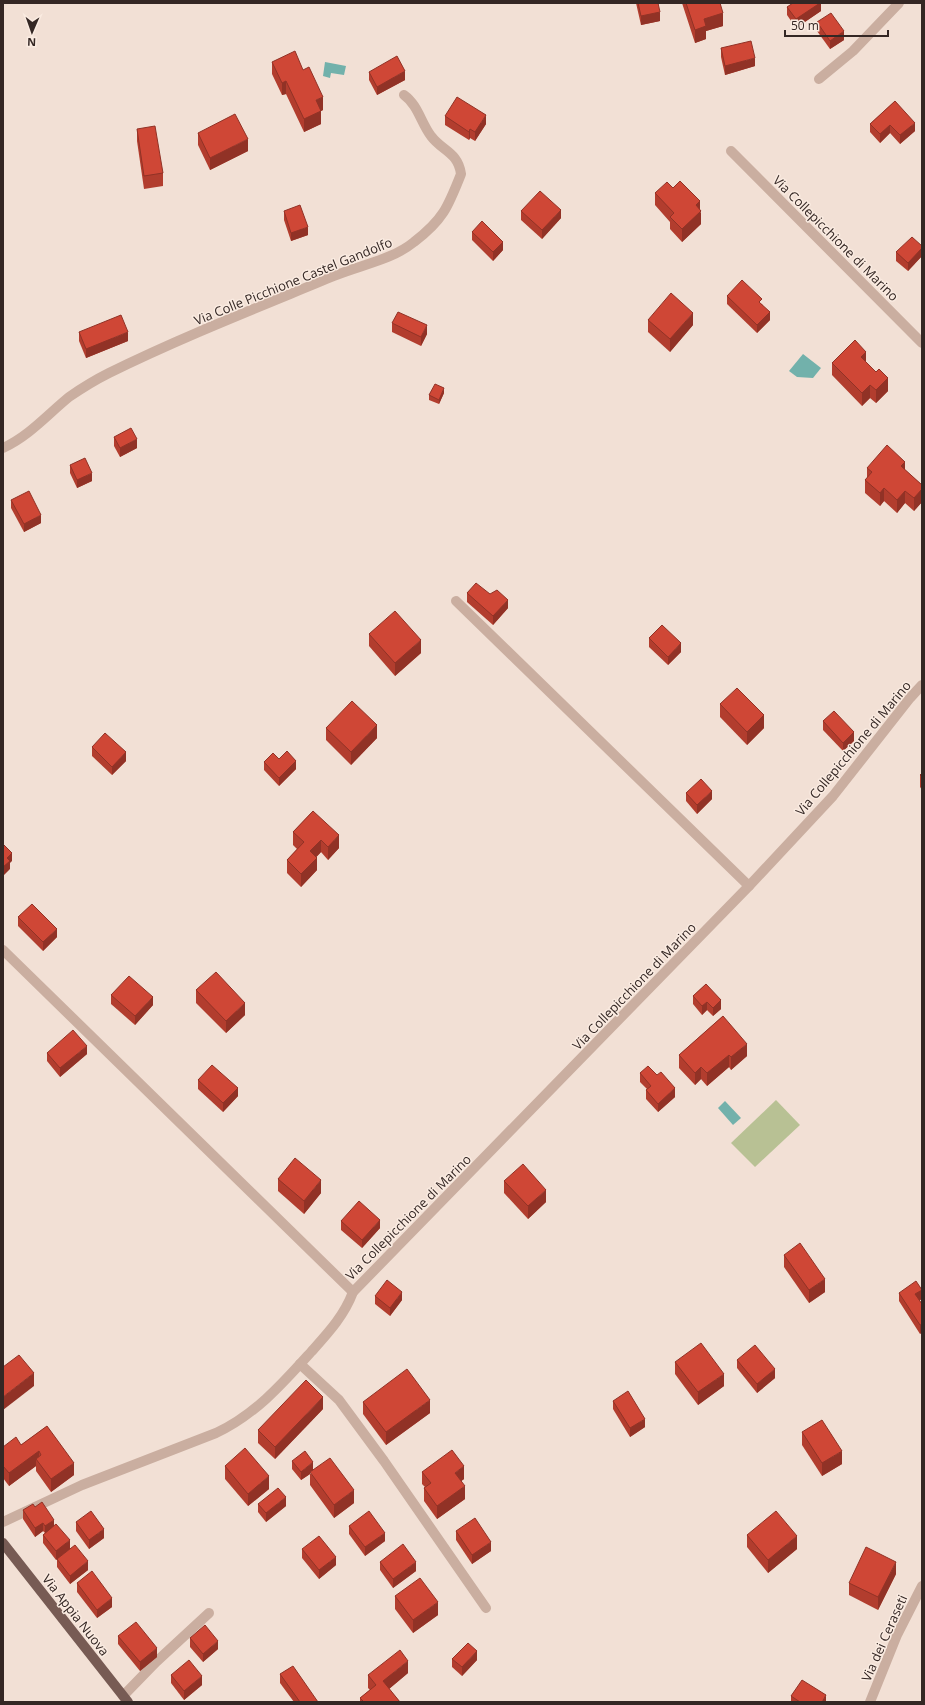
<svg xmlns="http://www.w3.org/2000/svg" width="925" height="1705" font-family="'Open Sans',sans-serif">
<rect width="100%" height="100%" fill="#f2e0d5"/>
<path fill="#b8c194" d="M 776,1100 L 800,1125 L 755,1167 L 731,1143 Z"/>
<g fill="#72b1ab">
<path d="M 325,62 L 346,66 L 344,75 L 331,73 L 330,78 L 323,76 Z"/>
<path d="M 803,354 L 821,368 L 813,378 L 797,377 L 789,371 Z"/>
<path d="M 725,1101 L 741,1118 L 733,1125 L 718,1108 Z"/>
</g>
<g fill="none" stroke-linecap="round" stroke-linejoin="round">
<g stroke="#caaea0" stroke-width="10">
<path d="M 819,79 L 853,51 L 899,3"/>
<path d="M 731,151 L 922,343"/>
<path d="M 3,448 C 29,436 47,415 69,397 C 82,388 95,380 109,373 C 182,337 259,307 334,276 C 360,265 392,260 414,242 C 443,220 448,207 461,174 C 458,152 442,151 431,136 C 421,123 418,105 404,95"/>
<path d="M 456,601 L 749,886"/>
<path d="M 3,950 L 353,1292"/>
<path d="M 300,1364 L 339,1400 L 384,1461 L 486,1608"/>
<path d="M 3,1522 L 82,1485 L 216,1433 C 255,1415 283,1383 311,1352 C 328,1333 344,1316 353,1292 L 749,886 L 833,796 L 910,698 L 922,685"/>
<path d="M 123,1696 L 156,1662 L 209,1613"/>
<path d="M 870,1702 L 897,1635 L 922,1586"/>
</g>
<path stroke="#775b54" stroke-width="10" d="M 3,1543 L 128,1702"/>
</g>
<g fill="#b23d2e">
<path d="M 636,3 L 658,3 L 660,21 L 641,25 Z"/>
<path d="M 682,3 L 720,3 L 723,26 L 706,31 L 706,39 L 695,43 Z"/>
<path d="M 821,3 L 821,11 L 796,28 L 787,15 L 787,7 Z"/>
<path d="M 817,22 L 844,40 L 830,49 L 817,31 Z"/>
<path d="M 721,48 L 755,66 L 725,75 L 721,57 Z"/>
<path d="M 272,62 L 323,110 L 321,111 L 321,124 L 304,132 L 286,94 L 282,95 L 272,74 Z"/>
<path d="M 369,72 L 405,80 L 377,95 L 369,80 Z"/>
<path d="M 895,101 L 915,131 L 900,144 L 890,133 L 880,143 L 870,132 L 870,124 Z"/>
<path d="M 445,116 L 486,124 L 475,141 L 470,138 L 469,140 L 445,125 Z"/>
<path d="M 137,129 L 163,173 L 163,186 L 144,189 L 137,141 Z"/>
<path d="M 198,133 L 248,151 L 210,170 L 198,145 Z"/>
<path d="M 673,188 L 700,210 L 701,224 L 682,242 L 670,229 L 670,222 L 655,205 L 655,193 Z"/>
<path d="M 284,211 L 308,235 L 291,241 L 284,220 Z"/>
<path d="M 521,211 L 561,218 L 542,239 L 521,220 Z"/>
<path d="M 472,232 L 503,250 L 493,261 L 472,240 Z"/>
<path d="M 922,246 L 922,256 L 908,271 L 896,261 L 896,252 Z"/>
<path d="M 727,296 L 762,304 L 770,320 L 757,333 L 727,304 Z"/>
<path d="M 648,320 L 693,325 L 670,352 L 648,332 Z"/>
<path d="M 392,323 L 427,334 L 421,346 L 392,332 Z"/>
<path d="M 79,332 L 128,341 L 86,358 L 79,341 Z"/>
<path d="M 866,362 L 876,372 L 888,391 L 876,403 L 870,398 L 862,406 L 832,375 L 832,363 Z"/>
<path d="M 444,393 L 439,404 L 429,400 L 429,395 Z"/>
<path d="M 114,437 L 137,448 L 120,457 L 114,446 Z"/>
<path d="M 70,465 L 92,481 L 77,488 L 70,473 Z"/>
<path d="M 867,468 L 905,470 L 922,485 L 922,502 L 914,511 L 905,503 L 897,513 L 884,501 L 880,506 L 865,493 L 865,480 L 867,478 Z"/>
<path d="M 11,500 L 41,523 L 24,532 L 11,508 Z"/>
<path d="M 467,593 L 490,594 L 508,608 L 493,625 L 467,602 Z"/>
<path d="M 369,634 L 421,653 L 395,676 L 369,646 Z"/>
<path d="M 649,638 L 681,652 L 668,665 L 649,647 Z"/>
<path d="M 720,704 L 764,728 L 747,745 L 720,717 Z"/>
<path d="M 823,721 L 854,741 L 843,751 L 823,730 Z"/>
<path d="M 326,728 L 377,738 L 351,765 L 326,740 Z"/>
<path d="M 92,747 L 126,761 L 112,775 L 92,756 Z"/>
<path d="M 279,759 L 296,769 L 279,786 L 264,770 L 264,762 Z"/>
<path d="M 922,773 L 922,790 L 920,787 L 920,775 Z"/>
<path d="M 686,793 L 712,799 L 697,814 L 686,801 Z"/>
<path d="M 313,811 L 339,848 L 328,860 L 321,852 L 316,857 L 317,870 L 301,887 L 287,873 L 287,860 L 297,849 L 293,845 L 293,832 Z"/>
<path d="M 18,917 L 57,937 L 43,951 L 18,926 Z"/>
<path d="M 706,984 L 721,1009 L 713,1016 L 707,1010 L 702,1015 L 693,1004 L 693,996 Z"/>
<path d="M 196,990 L 245,1015 L 226,1033 L 196,1003 Z"/>
<path d="M 111,995 L 153,1005 L 135,1025 L 111,1004 Z"/>
<path d="M 723,1016 L 747,1056 L 731,1070 L 729,1067 L 707,1086 L 701,1079 L 695,1085 L 679,1068 L 679,1055 Z"/>
<path d="M 47,1053 L 87,1054 L 60,1077 L 47,1061 Z"/>
<path d="M 640,1073 L 675,1097 L 658,1112 L 646,1099 L 646,1090 L 647,1089 L 640,1082 Z"/>
<path d="M 198,1080 L 238,1096 L 223,1112 L 198,1089 Z"/>
<path d="M 278,1179 L 321,1193 L 304,1214 L 278,1191 Z"/>
<path d="M 504,1181 L 546,1202 L 528,1219 L 504,1193 Z"/>
<path d="M 341,1221 L 380,1228 L 362,1248 L 341,1230 Z"/>
<path d="M 784,1255 L 825,1292 L 809,1303 L 784,1267 Z"/>
<path d="M 922,1290 L 922,1299 L 919,1300 L 922,1304 L 922,1332 L 920,1334 L 899,1301 L 899,1293 Z"/>
<path d="M 375,1296 L 402,1300 L 390,1316 L 375,1304 Z"/>
<path d="M 737,1360 L 775,1378 L 757,1393 L 737,1368 Z"/>
<path d="M 675,1362 L 724,1386 L 698,1405 L 675,1374 Z"/>
<path d="M 613,1401 L 645,1427 L 630,1437 L 613,1409 Z"/>
<path d="M 363,1402 L 430,1413 L 386,1445 L 363,1414 Z"/>
<path d="M 323,1409 L 275,1459 L 258,1443 L 258,1430 Z"/>
<path d="M 47,1426 L 74,1475 L 51,1492 L 36,1471 L 36,1466 L 9,1486 L 3,1478 L 3,1447 L 21,1445 Z"/>
<path d="M 802,1432 L 842,1464 L 822,1476 L 802,1445 Z"/>
<path d="M 292,1461 L 354,1503 L 334,1518 L 310,1485 L 310,1474 L 301,1480 L 292,1469 Z"/>
<path d="M 225,1466 L 269,1489 L 248,1506 L 225,1479 Z"/>
<path d="M 422,1472 L 464,1479 L 461,1481 L 465,1499 L 437,1519 L 424,1501 L 424,1488 L 425,1487 L 422,1484 Z"/>
<path d="M 258,1504 L 286,1506 L 266,1522 L 258,1512 Z"/>
<path d="M 35,1507 L 54,1526 L 70,1549 L 60,1557 L 88,1570 L 70,1584 L 57,1567 L 57,1559 L 56,1560 L 43,1543 L 43,1535 L 45,1533 L 43,1531 L 35,1537 L 23,1519 L 23,1510 Z"/>
<path d="M 76,1522 L 104,1538 L 89,1549 L 76,1531 Z"/>
<path d="M 349,1526 L 385,1541 L 365,1556 L 349,1534 Z"/>
<path d="M 456,1531 L 491,1551 L 472,1564 L 456,1540 Z"/>
<path d="M 747,1535 L 797,1549 L 768,1573 L 747,1547 Z"/>
<path d="M 302,1549 L 336,1565 L 319,1579 L 302,1558 Z"/>
<path d="M 380,1562 L 416,1571 L 393,1588 L 380,1570 Z"/>
<path d="M 896,1574 L 878,1610 L 849,1595 L 849,1583 Z"/>
<path d="M 77,1583 L 112,1607 L 97,1618 L 77,1592 Z"/>
<path d="M 395,1596 L 438,1615 L 413,1633 L 395,1609 Z"/>
<path d="M 118,1636 L 157,1657 L 140,1671 L 118,1644 Z"/>
<path d="M 190,1638 L 218,1649 L 203,1662 L 190,1647 Z"/>
<path d="M 452,1659 L 477,1660 L 462,1676 L 452,1667 Z"/>
<path d="M 408,1673 L 389,1689 L 400,1702 L 360,1702 L 360,1698 L 370,1690 L 368,1688 L 368,1675 Z"/>
<path d="M 280,1674 L 318,1702 L 294,1702 L 280,1683 Z"/>
<path d="M 171,1675 L 202,1685 L 184,1700 L 171,1683 Z"/>
<path d="M 791,1696 L 826,1702 L 791,1702 Z"/>
</g>
<g fill="#913226">
<path d="M 820,3 L 821,3 L 821,11 L 796,28 L 796,19 Z"/>
<path d="M 660,12 L 660,21 L 641,25 L 641,16 Z"/>
<path d="M 723,13 L 723,26 L 706,31 L 706,39 L 695,43 L 695,30 L 704,19 Z"/>
<path d="M 844,31 L 844,40 L 830,49 L 830,41 Z"/>
<path d="M 755,58 L 755,66 L 725,75 L 725,66 Z"/>
<path d="M 405,71 L 405,80 L 377,95 L 377,87 Z"/>
<path d="M 286,81 L 286,94 L 282,95 L 282,83 Z"/>
<path d="M 323,97 L 323,110 L 316,113 L 316,100 Z"/>
<path d="M 321,111 L 321,124 L 304,132 L 304,119 Z"/>
<path d="M 486,115 L 486,124 L 475,141 L 475,132 Z"/>
<path d="M 915,123 L 915,131 L 900,144 L 900,135 Z"/>
<path d="M 890,125 L 890,133 L 880,143 L 880,134 Z"/>
<path d="M 470,129 L 470,138 L 469,140 L 469,132 Z"/>
<path d="M 248,139 L 248,151 L 210,170 L 210,158 Z"/>
<path d="M 700,201 L 700,213 L 701,211 L 701,224 L 682,242 L 682,229 L 696,205 Z"/>
<path d="M 561,210 L 561,218 L 542,239 L 542,230 Z"/>
<path d="M 308,227 L 308,235 L 291,241 L 291,233 Z"/>
<path d="M 503,242 L 503,250 L 493,261 L 493,252 Z"/>
<path d="M 922,248 L 922,256 L 908,271 L 908,263 Z"/>
<path d="M 770,312 L 770,320 L 757,333 L 757,325 Z"/>
<path d="M 693,313 L 693,325 L 670,352 L 670,339 Z"/>
<path d="M 427,325 L 427,334 L 421,346 L 421,337 Z"/>
<path d="M 128,332 L 128,341 L 86,358 L 86,349 Z"/>
<path d="M 866,352 L 866,365 L 861,357 Z"/>
<path d="M 888,378 L 888,391 L 876,403 L 876,390 Z"/>
<path d="M 870,385 L 870,398 L 862,406 L 862,393 Z"/>
<path d="M 444,388 L 444,393 L 439,404 L 439,400 Z"/>
<path d="M 137,439 L 137,448 L 120,457 L 120,448 Z"/>
<path d="M 905,462 L 905,474 L 901,466 Z"/>
<path d="M 92,473 L 92,481 L 77,488 L 77,480 Z"/>
<path d="M 884,488 L 884,501 L 880,506 L 880,493 Z"/>
<path d="M 922,489 L 922,502 L 914,511 L 914,498 Z"/>
<path d="M 905,491 L 905,503 L 897,513 L 897,500 Z"/>
<path d="M 41,515 L 41,523 L 24,532 L 24,524 Z"/>
<path d="M 508,600 L 508,608 L 493,625 L 493,616 Z"/>
<path d="M 421,640 L 421,653 L 395,676 L 395,663 Z"/>
<path d="M 681,643 L 681,652 L 668,665 L 668,657 Z"/>
<path d="M 764,715 L 764,728 L 747,745 L 747,732 Z"/>
<path d="M 377,725 L 377,738 L 351,765 L 351,752 Z"/>
<path d="M 854,732 L 854,741 L 843,751 L 843,743 Z"/>
<path d="M 126,752 L 126,761 L 112,775 L 112,767 Z"/>
<path d="M 296,761 L 296,769 L 279,786 L 279,778 Z"/>
<path d="M 712,791 L 712,799 L 697,814 L 697,805 Z"/>
<path d="M 339,835 L 339,848 L 328,860 L 328,847 Z"/>
<path d="M 321,840 L 321,852 L 310,864 L 310,851 Z"/>
<path d="M 12,853 L 12,861 L 10,863 L 10,869 L 3,876 L 3,867 L 7,858 Z"/>
<path d="M 317,858 L 317,870 L 301,887 L 301,874 Z"/>
<path d="M 57,929 L 57,937 L 43,951 L 43,942 Z"/>
<path d="M 153,997 L 153,1005 L 135,1025 L 135,1016 Z"/>
<path d="M 721,1000 L 721,1009 L 713,1016 L 713,1008 Z"/>
<path d="M 707,1002 L 707,1010 L 702,1015 L 702,1006 Z"/>
<path d="M 245,1003 L 245,1015 L 226,1033 L 226,1021 Z"/>
<path d="M 747,1044 L 747,1056 L 731,1070 L 731,1057 Z"/>
<path d="M 87,1046 L 87,1054 L 60,1077 L 60,1068 Z"/>
<path d="M 729,1055 L 729,1067 L 707,1086 L 707,1073 Z"/>
<path d="M 701,1067 L 701,1079 L 695,1085 L 695,1073 Z"/>
<path d="M 238,1088 L 238,1096 L 223,1112 L 223,1103 Z"/>
<path d="M 675,1088 L 675,1097 L 658,1112 L 658,1104 Z"/>
<path d="M 321,1180 L 321,1193 L 304,1214 L 304,1201 Z"/>
<path d="M 546,1190 L 546,1202 L 528,1219 L 528,1206 Z"/>
<path d="M 380,1220 L 380,1228 L 362,1248 L 362,1240 Z"/>
<path d="M 825,1279 L 825,1292 L 809,1303 L 809,1290 Z"/>
<path d="M 922,1290 L 922,1299 L 915,1303 L 915,1294 Z"/>
<path d="M 402,1292 L 402,1300 L 390,1316 L 390,1308 Z"/>
<path d="M 922,1324 L 922,1332 L 920,1334 L 920,1325 Z"/>
<path d="M 775,1369 L 775,1378 L 757,1393 L 757,1384 Z"/>
<path d="M 34,1373 L 34,1386 L 3,1410 L 3,1397 Z"/>
<path d="M 724,1374 L 724,1386 L 698,1405 L 698,1392 Z"/>
<path d="M 323,1397 L 323,1409 L 275,1459 L 275,1447 Z"/>
<path d="M 430,1400 L 430,1413 L 386,1445 L 386,1432 Z"/>
<path d="M 645,1419 L 645,1427 L 630,1437 L 630,1428 Z"/>
<path d="M 39,1451 L 39,1462 L 36,1459 L 36,1466 L 9,1486 L 9,1473 Z"/>
<path d="M 842,1451 L 842,1464 L 822,1476 L 822,1463 Z"/>
<path d="M 313,1462 L 313,1471 L 310,1472 L 310,1474 L 301,1480 L 301,1472 Z"/>
<path d="M 74,1463 L 74,1475 L 51,1492 L 51,1479 Z"/>
<path d="M 464,1466 L 464,1479 L 455,1486 L 455,1473 Z"/>
<path d="M 269,1476 L 269,1489 L 248,1506 L 248,1494 Z"/>
<path d="M 465,1486 L 465,1499 L 437,1519 L 437,1506 Z"/>
<path d="M 354,1490 L 354,1503 L 334,1518 L 334,1505 Z"/>
<path d="M 286,1497 L 286,1506 L 266,1522 L 266,1513 Z"/>
<path d="M 54,1520 L 54,1528 L 45,1534 L 45,1526 Z"/>
<path d="M 43,1523 L 43,1531 L 35,1537 L 35,1528 Z"/>
<path d="M 104,1529 L 104,1538 L 89,1549 L 89,1540 Z"/>
<path d="M 385,1533 L 385,1541 L 365,1556 L 365,1547 Z"/>
<path d="M 797,1536 L 797,1549 L 768,1573 L 768,1560 Z"/>
<path d="M 70,1540 L 70,1549 L 56,1560 L 56,1551 Z"/>
<path d="M 491,1542 L 491,1551 L 472,1564 L 472,1555 Z"/>
<path d="M 336,1557 L 336,1565 L 319,1579 L 319,1570 Z"/>
<path d="M 88,1561 L 88,1570 L 70,1584 L 70,1576 Z"/>
<path d="M 416,1562 L 416,1571 L 393,1588 L 393,1579 Z"/>
<path d="M 896,1562 L 896,1574 L 878,1610 L 878,1597 Z"/>
<path d="M 112,1598 L 112,1607 L 97,1618 L 97,1610 Z"/>
<path d="M 438,1602 L 438,1615 L 413,1633 L 413,1620 Z"/>
<path d="M 218,1641 L 218,1649 L 203,1662 L 203,1654 Z"/>
<path d="M 157,1648 L 157,1657 L 140,1671 L 140,1662 Z"/>
<path d="M 477,1651 L 477,1660 L 462,1676 L 462,1667 Z"/>
<path d="M 408,1661 L 408,1673 L 383,1694 L 383,1681 Z"/>
<path d="M 202,1676 L 202,1685 L 184,1700 L 184,1691 Z"/>
<path d="M 826,1695 L 826,1702 L 822,1702 Z"/>
</g>
<g fill="#cf4736" stroke="#913226">
<path d="M 638,3 L 658,3 L 660,12 L 641,16 Z"/>
<path d="M 686,3 L 720,3 L 723,13 L 704,19 L 706,26 L 695,30 Z"/>
<path d="M 793,3 L 820,3 L 796,19 L 787,7 Z"/>
<path d="M 831,13 L 844,31 L 830,41 L 817,22 Z"/>
<path d="M 751,41 L 755,58 L 725,66 L 721,48 Z"/>
<path d="M 295,51 L 303,70 L 309,67 L 323,97 L 316,100 L 321,111 L 304,119 L 286,81 L 282,83 L 272,62 Z"/>
<path d="M 397,56 L 405,71 L 377,87 L 369,72 Z"/>
<path d="M 457,97 L 486,115 L 475,132 L 470,129 L 469,132 L 445,116 Z"/>
<path d="M 895,101 L 915,123 L 900,135 L 890,125 L 880,134 L 870,124 Z"/>
<path d="M 235,114 L 248,139 L 210,158 L 198,133 Z"/>
<path d="M 155,126 L 163,173 L 144,176 L 137,129 Z"/>
<path d="M 680,181 L 700,201 L 696,205 L 701,211 L 682,229 L 670,217 L 674,213 L 655,193 L 667,182 L 673,188 Z"/>
<path d="M 540,191 L 561,210 L 542,230 L 521,211 Z"/>
<path d="M 300,205 L 308,227 L 291,233 L 284,211 Z"/>
<path d="M 482,221 L 503,242 L 493,252 L 472,232 Z"/>
<path d="M 912,237 L 922,246 L 922,248 L 908,263 L 896,252 Z"/>
<path d="M 742,280 L 762,299 L 759,302 L 770,312 L 757,325 L 727,296 Z"/>
<path d="M 671,293 L 693,313 L 670,339 L 648,320 Z"/>
<path d="M 398,312 L 427,325 L 421,337 L 392,323 Z"/>
<path d="M 121,315 L 128,332 L 86,349 L 79,332 Z"/>
<path d="M 855,340 L 866,352 L 861,357 L 876,372 L 879,369 L 888,378 L 876,390 L 870,385 L 862,393 L 832,363 Z"/>
<path d="M 435,384 L 444,388 L 439,400 L 429,395 Z"/>
<path d="M 131,428 L 137,439 L 120,448 L 114,437 Z"/>
<path d="M 887,445 L 905,462 L 901,466 L 922,485 L 922,489 L 914,498 L 905,491 L 897,500 L 884,488 L 880,493 L 865,480 L 872,472 L 867,468 Z"/>
<path d="M 85,458 L 92,473 L 77,480 L 70,465 Z"/>
<path d="M 29,491 L 41,515 L 24,524 L 11,500 Z"/>
<path d="M 476,583 L 490,594 L 497,590 L 508,600 L 493,616 L 467,593 Z"/>
<path d="M 395,611 L 421,640 L 395,663 L 369,634 Z"/>
<path d="M 662,625 L 681,643 L 668,657 L 649,638 Z"/>
<path d="M 737,688 L 764,715 L 747,732 L 720,704 Z"/>
<path d="M 352,701 L 377,725 L 351,752 L 326,728 Z"/>
<path d="M 834,711 L 854,732 L 843,743 L 823,721 Z"/>
<path d="M 105,733 L 126,752 L 112,767 L 92,747 Z"/>
<path d="M 287,751 L 296,761 L 279,778 L 264,762 L 273,753 L 279,759 Z"/>
<path d="M 922,773 L 922,777 L 920,775 Z"/>
<path d="M 701,779 L 712,791 L 697,805 L 686,793 Z"/>
<path d="M 313,811 L 339,835 L 328,847 L 321,840 L 310,851 L 317,858 L 301,874 L 287,860 L 304,842 L 293,832 Z"/>
<path d="M 3,844 L 12,853 L 7,858 L 10,861 L 3,867 Z"/>
<path d="M 32,904 L 57,929 L 43,942 L 18,917 Z"/>
<path d="M 216,972 L 245,1003 L 226,1021 L 196,990 Z"/>
<path d="M 129,976 L 153,997 L 135,1016 L 111,995 Z"/>
<path d="M 706,984 L 721,1000 L 713,1008 L 707,1002 L 702,1006 L 693,996 Z"/>
<path d="M 723,1016 L 747,1044 L 731,1057 L 729,1055 L 707,1073 L 701,1067 L 695,1073 L 679,1055 Z"/>
<path d="M 73,1030 L 87,1046 L 60,1068 L 47,1053 Z"/>
<path d="M 212,1065 L 238,1088 L 223,1103 L 198,1080 Z"/>
<path d="M 648,1066 L 657,1075 L 661,1072 L 675,1088 L 658,1104 L 646,1090 L 651,1086 L 640,1073 Z"/>
<path d="M 295,1158 L 321,1180 L 304,1201 L 278,1179 Z"/>
<path d="M 523,1164 L 546,1190 L 528,1206 L 504,1181 Z"/>
<path d="M 359,1201 L 380,1220 L 362,1240 L 341,1221 Z"/>
<path d="M 800,1243 L 825,1279 L 809,1290 L 784,1255 Z"/>
<path d="M 387,1280 L 402,1292 L 390,1308 L 375,1296 Z"/>
<path d="M 916,1281 L 922,1290 L 915,1294 L 922,1304 L 922,1324 L 920,1325 L 899,1293 Z"/>
<path d="M 701,1343 L 724,1374 L 698,1392 L 675,1362 Z"/>
<path d="M 755,1345 L 775,1369 L 757,1384 L 737,1360 Z"/>
<path d="M 19,1355 L 34,1373 L 3,1397 L 3,1367 Z"/>
<path d="M 407,1369 L 430,1400 L 386,1432 L 363,1402 Z"/>
<path d="M 306,1380 L 323,1397 L 275,1447 L 258,1430 Z"/>
<path d="M 628,1391 L 645,1419 L 630,1428 L 613,1401 Z"/>
<path d="M 822,1420 L 842,1451 L 822,1463 L 802,1432 Z"/>
<path d="M 47,1426 L 74,1463 L 51,1479 L 36,1459 L 41,1455 L 39,1451 L 9,1473 L 3,1466 L 3,1447 L 16,1437 L 21,1445 Z"/>
<path d="M 245,1448 L 269,1476 L 248,1494 L 225,1466 Z"/>
<path d="M 452,1450 L 464,1466 L 455,1473 L 465,1486 L 437,1506 L 424,1488 L 431,1483 L 422,1472 Z"/>
<path d="M 305,1451 L 313,1462 L 301,1472 L 292,1461 Z"/>
<path d="M 330,1458 L 354,1490 L 334,1505 L 310,1472 Z"/>
<path d="M 278,1488 L 286,1497 L 266,1513 L 258,1504 Z"/>
<path d="M 42,1502 L 54,1520 L 45,1526 L 43,1523 L 35,1528 L 23,1510 L 33,1504 L 35,1507 Z"/>
<path d="M 91,1511 L 104,1529 L 89,1540 L 76,1522 Z"/>
<path d="M 369,1511 L 385,1533 L 365,1547 L 349,1526 Z"/>
<path d="M 776,1511 L 797,1536 L 768,1560 L 747,1535 Z"/>
<path d="M 475,1518 L 491,1542 L 472,1555 L 456,1531 Z"/>
<path d="M 56,1524 L 70,1540 L 56,1551 L 43,1535 Z"/>
<path d="M 319,1536 L 336,1557 L 319,1570 L 302,1549 Z"/>
<path d="M 403,1544 L 416,1562 L 393,1579 L 380,1562 Z"/>
<path d="M 75,1545 L 88,1561 L 70,1576 L 57,1559 Z"/>
<path d="M 866,1547 L 896,1562 L 878,1597 L 849,1583 Z"/>
<path d="M 92,1571 L 112,1598 L 97,1610 L 77,1583 Z"/>
<path d="M 420,1578 L 438,1602 L 413,1620 L 395,1596 Z"/>
<path d="M 136,1622 L 157,1648 L 140,1662 L 118,1636 Z"/>
<path d="M 205,1625 L 218,1641 L 203,1654 L 190,1638 Z"/>
<path d="M 468,1643 L 477,1651 L 462,1667 L 452,1659 Z"/>
<path d="M 400,1650 L 408,1661 L 383,1681 L 400,1702 L 364,1702 L 360,1698 L 376,1685 L 368,1675 Z"/>
<path d="M 189,1660 L 202,1676 L 184,1691 L 171,1675 Z"/>
<path d="M 293,1666 L 318,1702 L 300,1702 L 280,1674 Z"/>
<path d="M 802,1680 L 826,1695 L 822,1702 L 800,1702 L 791,1696 Z"/>
</g>
<g text-anchor="middle" dominant-baseline="central" stroke-width="3" stroke-linejoin="round" paint-order="stroke">
<g font-size="13" fill="#342724" stroke="#faebe1">
<text transform="translate(836 238) rotate(45)">Via Collepicchione di Marino</text>
<text transform="translate(293 281) rotate(-22)">Via Colle Picchione Castel Gandolfo</text>
<text transform="translate(853 748) rotate(-50)">Via Collepicchione di Marino</text>
<text transform="translate(634 986) rotate(-46)">Via Collepicchione di Marino</text>
<text transform="translate(408 1217) rotate(-45)">Via Collepicchione di Marino</text>
<text transform="translate(76 1615) rotate(52)">Via Appia Nuova</text>
<text transform="translate(884 1638) rotate(-66)">Via dei Ceraseti</text>
</g>
</g>
<rect width="925" height="1705" fill="none" stroke="#342724" stroke-width="8"/>
<g transform="translate(32 32) rotate(182)" stroke="#faebe1" stroke-width="3" paint-order="stroke">
<path d="M0-3L7 15L0 10L-7 15Z" fill="#342724"/>
<text y="-6" font-size="11" font-weight="bold" text-anchor="middle" fill="#342724">N</text>
</g>
<path d="M785 30v6h103v-6" fill="none" stroke="#342724" stroke-width="2"/>
<text x="791" y="30" font-size="12" fill="#342724" stroke="#faebe1" stroke-width="3" paint-order="stroke">50 m</text>
</svg>
